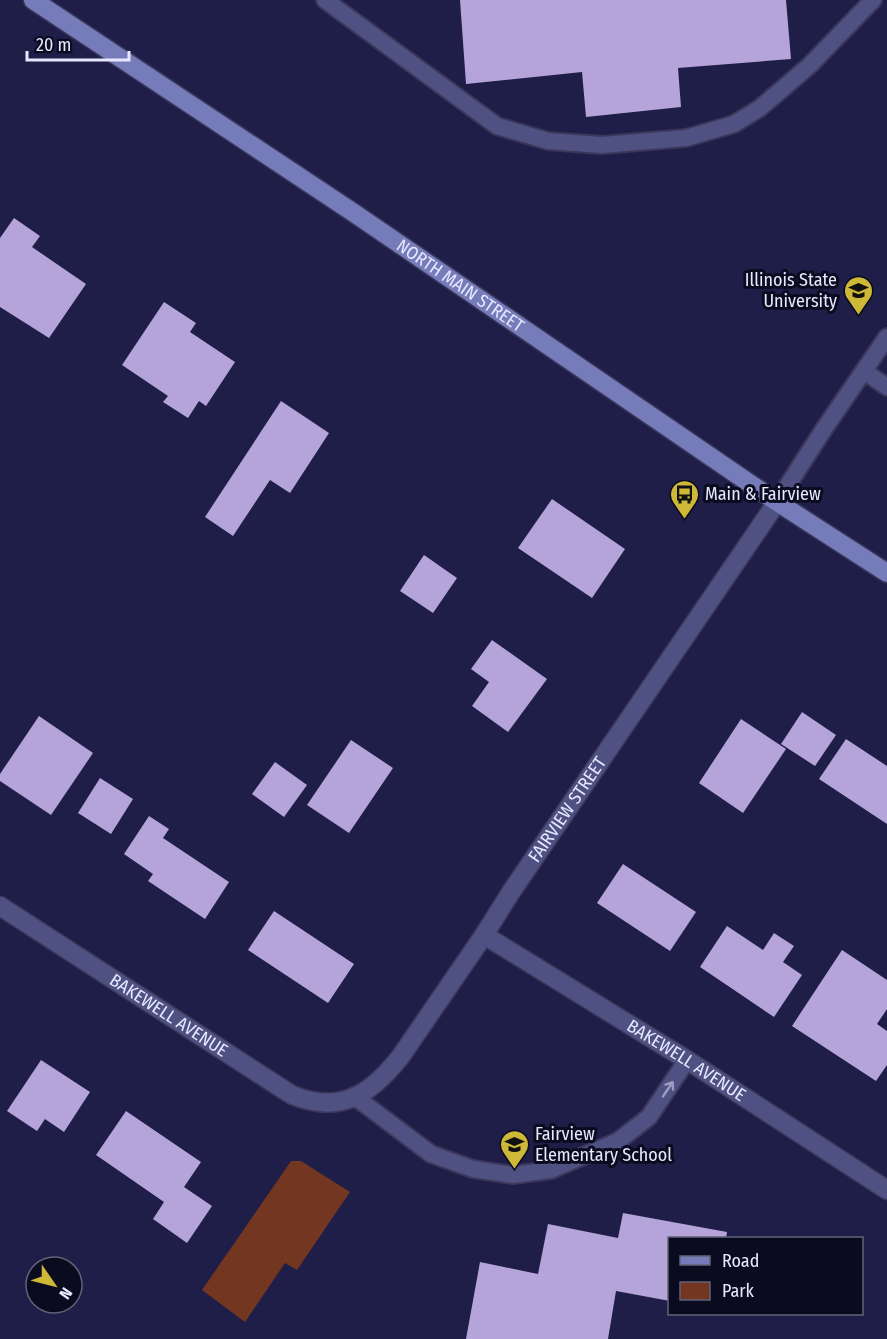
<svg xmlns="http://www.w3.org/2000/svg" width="887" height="1339" font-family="'Fira Sans Condensed',sans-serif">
<rect width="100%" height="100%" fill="#1e1e48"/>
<path fill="#733620" d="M 291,1161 L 301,1161 L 350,1192 L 297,1270 L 285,1263 L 245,1322 L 202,1290 Z"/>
<g fill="#b5a4d9">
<path d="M 460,0 L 786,0 L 791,59 L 678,68 L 681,107 L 586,117 L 582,72 L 466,84 Z"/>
<path d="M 14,218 L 40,236 L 32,247 L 86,284 L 49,338 L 0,307 L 0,238 Z"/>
<path d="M 164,302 L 196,323 L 190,332 L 235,362 L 206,406 L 199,401 L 188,418 L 163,402 L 168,396 L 122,365 Z"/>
<path d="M 281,401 L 329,433 L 290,493 L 270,480 L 233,536 L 205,517 Z"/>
<path d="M 552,499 L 625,549 L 592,598 L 518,548 Z"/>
<path d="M 424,555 L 457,578 L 433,613 L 400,591 Z"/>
<path d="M 492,640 L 547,679 L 508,732 L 472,706 L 489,682 L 471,669 Z"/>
<path d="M 802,712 L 836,735 L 815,766 L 781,744 Z"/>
<path d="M 39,716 L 93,753 L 51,815 L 0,781 L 0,774 Z"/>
<path d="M 741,719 L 786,749 L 743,813 L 699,783 Z"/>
<path d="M 846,739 L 887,766 L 887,824 L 819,779 Z"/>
<path d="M 351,740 L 393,768 L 349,833 L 307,805 Z"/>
<path d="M 275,762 L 307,785 L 284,817 L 252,794 Z"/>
<path d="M 100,778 L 133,799 L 111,834 L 78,813 Z"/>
<path d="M 149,816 L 169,829 L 163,838 L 229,882 L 205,919 L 148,881 L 153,874 L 124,854 Z"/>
<path d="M 623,864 L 696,912 L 670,951 L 597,903 Z"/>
<path d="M 274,911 L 354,964 L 328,1003 L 248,950 Z"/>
<path d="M 727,926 L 763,950 L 774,933 L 794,946 L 783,962 L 802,975 L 774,1017 L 700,967 Z"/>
<path d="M 842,950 L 887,980 L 887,1009 L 877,1024 L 887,1031 L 887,1065 L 876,1081 L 792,1026 Z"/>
<path d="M 41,1060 L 90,1092 L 64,1132 L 45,1119 L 37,1131 L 7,1111 Z"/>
<path d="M 126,1111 L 201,1162 L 184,1187 L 212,1206 L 187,1243 L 153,1219 L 164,1202 L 96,1155 Z"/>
<path d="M 623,1213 L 727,1232 L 726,1238 L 670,1238 L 670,1301 L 616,1291 L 608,1339 L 466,1339 L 480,1262 L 538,1274 L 548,1224 L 618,1238 Z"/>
</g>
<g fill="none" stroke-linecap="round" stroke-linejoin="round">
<defs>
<g id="lane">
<path d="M 325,0 L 497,126 L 548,141 L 602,145 L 686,138 L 734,124 L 760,108 L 809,66 L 873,0"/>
<path d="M 864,371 L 887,387"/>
<path d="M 777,502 L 824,429 L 887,337"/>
<path d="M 354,1096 L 431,1154 L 473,1169 L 513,1175 L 551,1170 L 618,1141 L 649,1117 L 687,1060"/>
</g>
<g id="street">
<path id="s1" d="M 0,906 L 292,1095 C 341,1115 371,1094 401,1056 L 484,935 L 511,892 L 777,502"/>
<path id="s2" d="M 484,935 L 687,1060 L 887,1190"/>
</g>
<g id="primary">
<path id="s3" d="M 33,0 L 354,213 L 777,502 L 887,573"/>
</g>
</defs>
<use href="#lane" stroke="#3a375b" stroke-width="20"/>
<use href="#street" stroke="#3a375b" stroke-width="21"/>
<use href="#primary" stroke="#3a375b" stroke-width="21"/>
<use href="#lane" stroke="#4e5181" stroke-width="16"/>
<use href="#street" stroke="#4e5181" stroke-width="18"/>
<use href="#primary" stroke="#767bb9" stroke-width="18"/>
</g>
<defs><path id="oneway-shaft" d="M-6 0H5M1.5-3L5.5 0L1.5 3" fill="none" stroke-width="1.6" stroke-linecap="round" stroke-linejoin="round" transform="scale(1.5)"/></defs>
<use stroke="#9a9cc0" href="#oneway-shaft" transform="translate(668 1089) rotate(-56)"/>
<defs>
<symbol id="university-pin" viewBox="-11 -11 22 30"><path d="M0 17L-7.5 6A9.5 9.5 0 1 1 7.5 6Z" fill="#ceb837" stroke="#0a0b1e"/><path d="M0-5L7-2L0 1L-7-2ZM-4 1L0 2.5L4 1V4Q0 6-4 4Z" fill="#111"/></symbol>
<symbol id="bus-pin" viewBox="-11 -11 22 30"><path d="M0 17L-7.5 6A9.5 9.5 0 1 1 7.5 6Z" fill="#ceb837" stroke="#0a0b1e"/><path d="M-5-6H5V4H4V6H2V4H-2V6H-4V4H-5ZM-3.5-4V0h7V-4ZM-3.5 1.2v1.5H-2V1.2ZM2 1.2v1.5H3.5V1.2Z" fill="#111"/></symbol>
<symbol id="school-pin" viewBox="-11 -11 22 30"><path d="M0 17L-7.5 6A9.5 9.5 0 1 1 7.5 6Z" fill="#ceb837" stroke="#0a0b1e"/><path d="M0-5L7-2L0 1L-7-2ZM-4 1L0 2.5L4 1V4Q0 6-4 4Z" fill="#111"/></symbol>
</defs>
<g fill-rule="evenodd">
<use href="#university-pin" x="842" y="274" width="33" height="45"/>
<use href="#bus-pin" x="668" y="478" width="33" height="45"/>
<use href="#school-pin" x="498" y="1128" width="33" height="45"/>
</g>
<g text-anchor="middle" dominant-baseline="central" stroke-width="6" stroke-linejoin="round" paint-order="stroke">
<g font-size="18" fill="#e5e8ff" stroke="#0a0b1e" text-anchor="start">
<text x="837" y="280" text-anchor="end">Illinois State<tspan x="837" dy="21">University</tspan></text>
<text x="705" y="494">Main &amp; Fairview</text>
<text x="535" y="1134">Fairview<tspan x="535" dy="21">Elementary School</tspan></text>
</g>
<g font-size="18" fill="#e5e8ff" stroke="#0a0b1e">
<text stroke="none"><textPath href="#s3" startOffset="514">NORTH MAIN STREET</textPath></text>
<text stroke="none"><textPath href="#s1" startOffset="772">FAIRVIEW STREET</textPath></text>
<text stroke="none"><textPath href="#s1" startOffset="201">BAKEWELL AVENUE</textPath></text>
<text stroke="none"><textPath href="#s2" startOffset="238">BAKEWELL AVENUE</textPath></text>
</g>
</g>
<rect x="668" y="1237" width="195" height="78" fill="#0a0b1e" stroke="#626378" stroke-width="1.5"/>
<rect x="680" y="1256" width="30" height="9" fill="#767bb9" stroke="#626378" stroke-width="1.5"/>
<text x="722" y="1267" font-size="18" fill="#e5e8ff">Road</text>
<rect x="680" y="1282" width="30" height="18" fill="#733620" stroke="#626378" stroke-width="1.5"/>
<text x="722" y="1297" font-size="18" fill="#e5e8ff">Park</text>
<g transform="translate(54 1285) rotate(125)"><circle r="28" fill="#0a0b1e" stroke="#626378" stroke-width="1.5"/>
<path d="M0-4.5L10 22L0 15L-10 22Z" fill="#ceb837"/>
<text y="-9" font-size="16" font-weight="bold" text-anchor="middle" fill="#e5e8ff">N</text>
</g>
<path d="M27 51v9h102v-9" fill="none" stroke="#e5e8ff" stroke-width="3"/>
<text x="36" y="51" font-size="18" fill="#e5e8ff" stroke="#0a0b1e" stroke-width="4.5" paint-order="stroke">20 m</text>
</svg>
